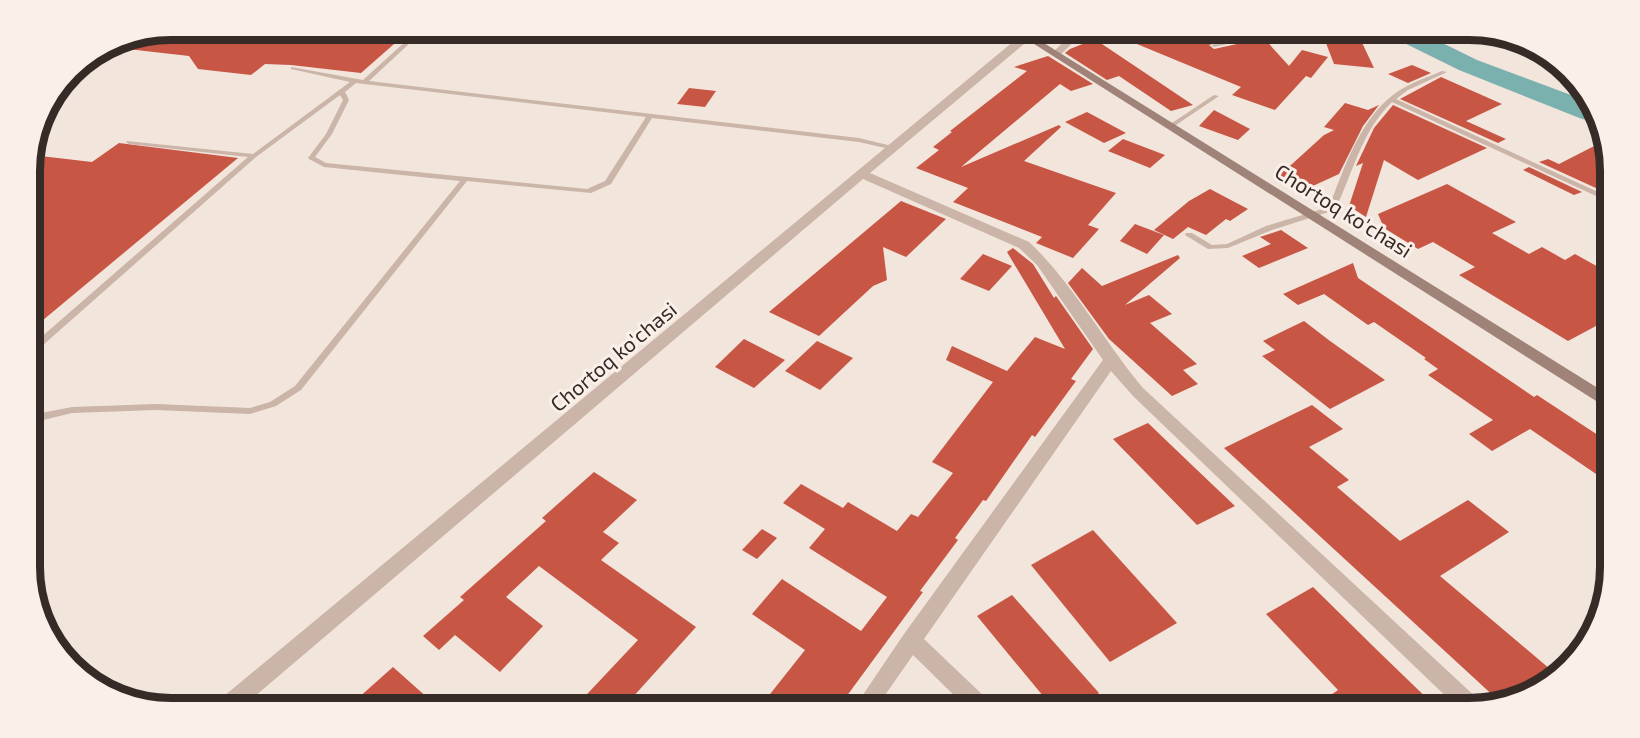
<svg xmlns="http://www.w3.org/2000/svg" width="1640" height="738" font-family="'Exo 2',sans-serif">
<rect width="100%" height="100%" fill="#f2e5dc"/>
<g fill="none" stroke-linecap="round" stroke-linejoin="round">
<path fill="#7ab0ad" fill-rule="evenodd" d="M 1385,30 L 1416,30 L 1477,60 L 1587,101 L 1595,121 L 1582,119 L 1459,70 L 1388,35 Z"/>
</g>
<g fill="#c85645">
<path d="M 172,30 L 410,30 L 361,73 L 291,65 L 265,64 L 251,75 L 198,69 L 189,56 L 110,47 L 118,41 Z"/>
<path d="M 1103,30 L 1240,30 L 1232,38 L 1209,45 L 1214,49 L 1237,44 L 1249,36 L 1262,36 L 1289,66 L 1302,50 L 1328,57 L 1311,78 L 1306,76 L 1275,110 L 1232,95 L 1241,87 Z"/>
<path d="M 1321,30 L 1356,30 L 1374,68 L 1334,64 Z"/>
<path d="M 1090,36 L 1093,38 L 1193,105 L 1171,111 L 1119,76 L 1107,80 L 1065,53 L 1070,49 L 1085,43 Z"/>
<path d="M 1048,56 L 1093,84 L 1071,91 L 1060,84 L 961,167 L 1059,125 L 1061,127 L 1024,161 L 1116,193 L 1088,225 L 1099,229 L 1073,258 L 1036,243 L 1042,237 L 953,202 L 968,188 L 916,168 L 939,150 L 933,147 L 952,132 L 950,131 L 1027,71 L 1014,67 Z"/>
<path d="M 1412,65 L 1431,73 L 1408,83 L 1388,74 Z"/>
<path d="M 1441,77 L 1502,104 L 1466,121 L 1506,139 L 1498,143 L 1400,99 Z"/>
<path d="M 689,88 L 716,91 L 705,107 L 677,104 Z"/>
<path d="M 1345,103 L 1368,110 L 1379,105 L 1363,126 L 1339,174 L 1304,190 L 1273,172 L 1291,165 L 1324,135 L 1334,130 L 1324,127 Z"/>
<path d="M 1393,105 L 1487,148 L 1418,180 L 1384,160 L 1366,217 L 1349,206 L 1363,163 L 1356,166 L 1374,128 Z"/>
<path d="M 1214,110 L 1250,129 L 1238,140 L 1199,126 Z"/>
<path d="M 1087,112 L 1126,133 L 1104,143 L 1065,122 Z"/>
<path d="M 1123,139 L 1165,155 L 1150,168 L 1108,151 Z"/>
<path d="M 1604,141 L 1609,153 L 1609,194 L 1539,162 L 1548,159 L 1559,164 Z"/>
<path d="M 119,143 L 238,158 L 31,330 L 32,155 L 92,162 Z"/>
<path d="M 1529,167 L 1582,192 L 1574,195 L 1523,170 Z"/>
<path d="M 1447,184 L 1516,222 L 1492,233 L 1529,254 L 1542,247 L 1565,260 L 1575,254 L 1609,273 L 1609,319 L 1568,341 L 1459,275 L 1475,267 L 1433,242 L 1418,249 L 1384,228 L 1378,214 Z"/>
<path d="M 1210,189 L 1248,209 L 1230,221 L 1226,219 L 1206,235 L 1188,227 L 1173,239 L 1154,230 L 1189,201 Z"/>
<path d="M 901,201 L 946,219 L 906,257 L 883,247 L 887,280 L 873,286 L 819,336 L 769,312 Z"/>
<path d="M 1135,224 L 1164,235 L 1147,254 L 1120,241 Z"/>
<path d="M 1281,230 L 1308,248 L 1259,268 L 1242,256 L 1271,244 L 1260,237 Z"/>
<path d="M 1013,248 L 1033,264 L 1054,298 L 1056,296 L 1093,349 L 1071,379 L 1076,381 L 1035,437 L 1032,435 L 986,501 L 983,500 L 955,538 L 958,540 L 920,591 L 923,592 L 838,708 L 759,708 L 805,650 L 752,614 L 782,579 L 861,631 L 887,597 L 809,548 L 825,529 L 783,503 L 801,484 L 843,508 L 848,502 L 897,531 L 911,514 L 918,517 L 953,473 L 932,462 L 993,382 L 946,360 L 952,346 L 1007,371 L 1035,337 L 1065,349 L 1007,252 Z"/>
<path d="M 983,254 L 1012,266 L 989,291 L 960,279 Z"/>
<path d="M 1178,255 L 1180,258 L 1125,305 L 1149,295 L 1172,314 L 1150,323 L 1197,364 L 1183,370 L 1198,384 L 1172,396 L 1109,339 L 1068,283 L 1082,268 L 1102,286 Z"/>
<path d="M 1353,263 L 1358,278 L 1534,397 L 1537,395 L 1610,443 L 1610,468 L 1599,476 L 1530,429 L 1492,451 L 1469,434 L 1493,420 L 1428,375 L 1438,369 L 1424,359 L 1426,358 L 1374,322 L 1368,325 L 1324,294 L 1298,305 L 1283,294 Z"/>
<path d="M 1304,321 L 1330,341 L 1385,380 L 1330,409 L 1262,356 L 1275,350 L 1263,341 Z"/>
<path d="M 744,339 L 785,360 L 754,388 L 715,367 Z"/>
<path d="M 817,341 L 853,358 L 820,390 L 785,371 Z"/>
<path d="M 1312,405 L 1343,429 L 1309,447 L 1349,480 L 1337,487 L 1400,541 L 1468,500 L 1509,532 L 1440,576 L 1557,675 L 1554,679 L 1498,700 L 1224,448 Z"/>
<path d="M 1148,423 L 1195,468 L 1235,506 L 1197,525 L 1113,439 Z"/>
<path d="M 594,472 L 637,500 L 603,532 L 619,543 L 601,560 L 696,627 L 623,708 L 574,708 L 638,640 L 539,566 L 506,597 L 543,626 L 500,672 L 455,635 L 439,650 L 423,636 L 464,600 L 460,597 L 546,521 L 542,518 Z"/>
<path d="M 762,529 L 777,538 L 757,559 L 742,550 Z"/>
<path d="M 1093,530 L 1177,623 L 1110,662 L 1031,565 Z"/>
<path d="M 1313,587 L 1378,651 L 1437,708 L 1312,708 L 1338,690 L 1266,614 Z"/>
<path d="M 1012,595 L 1099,693 L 1078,708 L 1053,708 L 977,616 Z"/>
<path d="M 393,667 L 439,708 L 347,708 Z"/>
</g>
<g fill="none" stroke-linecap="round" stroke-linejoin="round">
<g fill="#cbb4a8" fill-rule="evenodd">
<path d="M 418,30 L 424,30 L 369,81 L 859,138 L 896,147 L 897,148 L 894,150 L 859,142 L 652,118 L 611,184 L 591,193 L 467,181 L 301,390 L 276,406 L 250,414 L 156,410 L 72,413 L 31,423 L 31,415 L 72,407 L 156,404 L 250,408 L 270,402 L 295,386 L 460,181 L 324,167 L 309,159 L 308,158 L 326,134 L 343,100 L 340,95 L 256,157 L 34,353 L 31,354 L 31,346 L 248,157 L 129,144 L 126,142 L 127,141 L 253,154 L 350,82 L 291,69 L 291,67 L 363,80 ZM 356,83 L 646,117 L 605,181 L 587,189 L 326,163 L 315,157 L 332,134 L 349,100 L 345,92 Z"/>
<path d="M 1247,30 L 1254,30 L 1237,42 L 1214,47 L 1211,45 L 1233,40 Z"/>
<path d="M 1442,71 L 1447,72 L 1408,90 L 1396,99 L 1609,197 L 1609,202 L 1392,102 C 1361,132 1353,173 1335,210 L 1272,230 L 1228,248 L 1208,249 L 1185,235 L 1186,233 L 1192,233 L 1212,245 L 1227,244 L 1266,226 L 1329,207 C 1345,166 1361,115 1400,90 C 1413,82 1428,77 1442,71 Z"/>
<path d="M 1214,95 L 1219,96 L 1173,127 L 1169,127 L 1169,125 Z"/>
</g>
<g fill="#cbb4a8" fill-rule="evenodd">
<path d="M 1076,30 L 1086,30 L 1059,56 L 1053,56 L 1053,52 Z"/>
<path d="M 1027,34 L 1032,37 L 1030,39 L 870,173 L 1029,242 C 1073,283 1104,342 1143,388 L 1480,701 L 1482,706 L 1458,708 L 1133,396 L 1111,371 L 924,639 L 989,701 L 992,708 L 967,708 L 913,655 L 876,708 L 854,708 L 904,634 L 1103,360 L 1037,265 L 1019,248 L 863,179 L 241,708 L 215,708 L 218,701 L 1014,41 Z"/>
</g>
<path fill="#9f8379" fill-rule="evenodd" d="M 1012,30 L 1023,30 L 1609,395 L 1610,408 L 1604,406 Z"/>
</g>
<g text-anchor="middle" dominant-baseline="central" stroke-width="6" stroke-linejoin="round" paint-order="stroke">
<g font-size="21" fill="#372b28" stroke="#faf0e9">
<text transform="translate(1344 210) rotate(32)">Chortoq ko'chasi</text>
<text transform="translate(613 356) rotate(-40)">Chortoq ko'chasi</text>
</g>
</g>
<path d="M0 0H1640V738H0ZM171 40H1469A131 131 0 0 1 1600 171V567A131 131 0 0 1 1469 698H171A131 131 0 0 1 40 567V171A131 131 0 0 1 171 40Z" fill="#faf0e9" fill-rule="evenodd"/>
<path fill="none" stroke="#372b28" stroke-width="8" d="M171 40H1469A131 131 0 0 1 1600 171V567A131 131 0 0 1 1469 698H171A131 131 0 0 1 40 567V171A131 131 0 0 1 171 40Z"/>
</svg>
